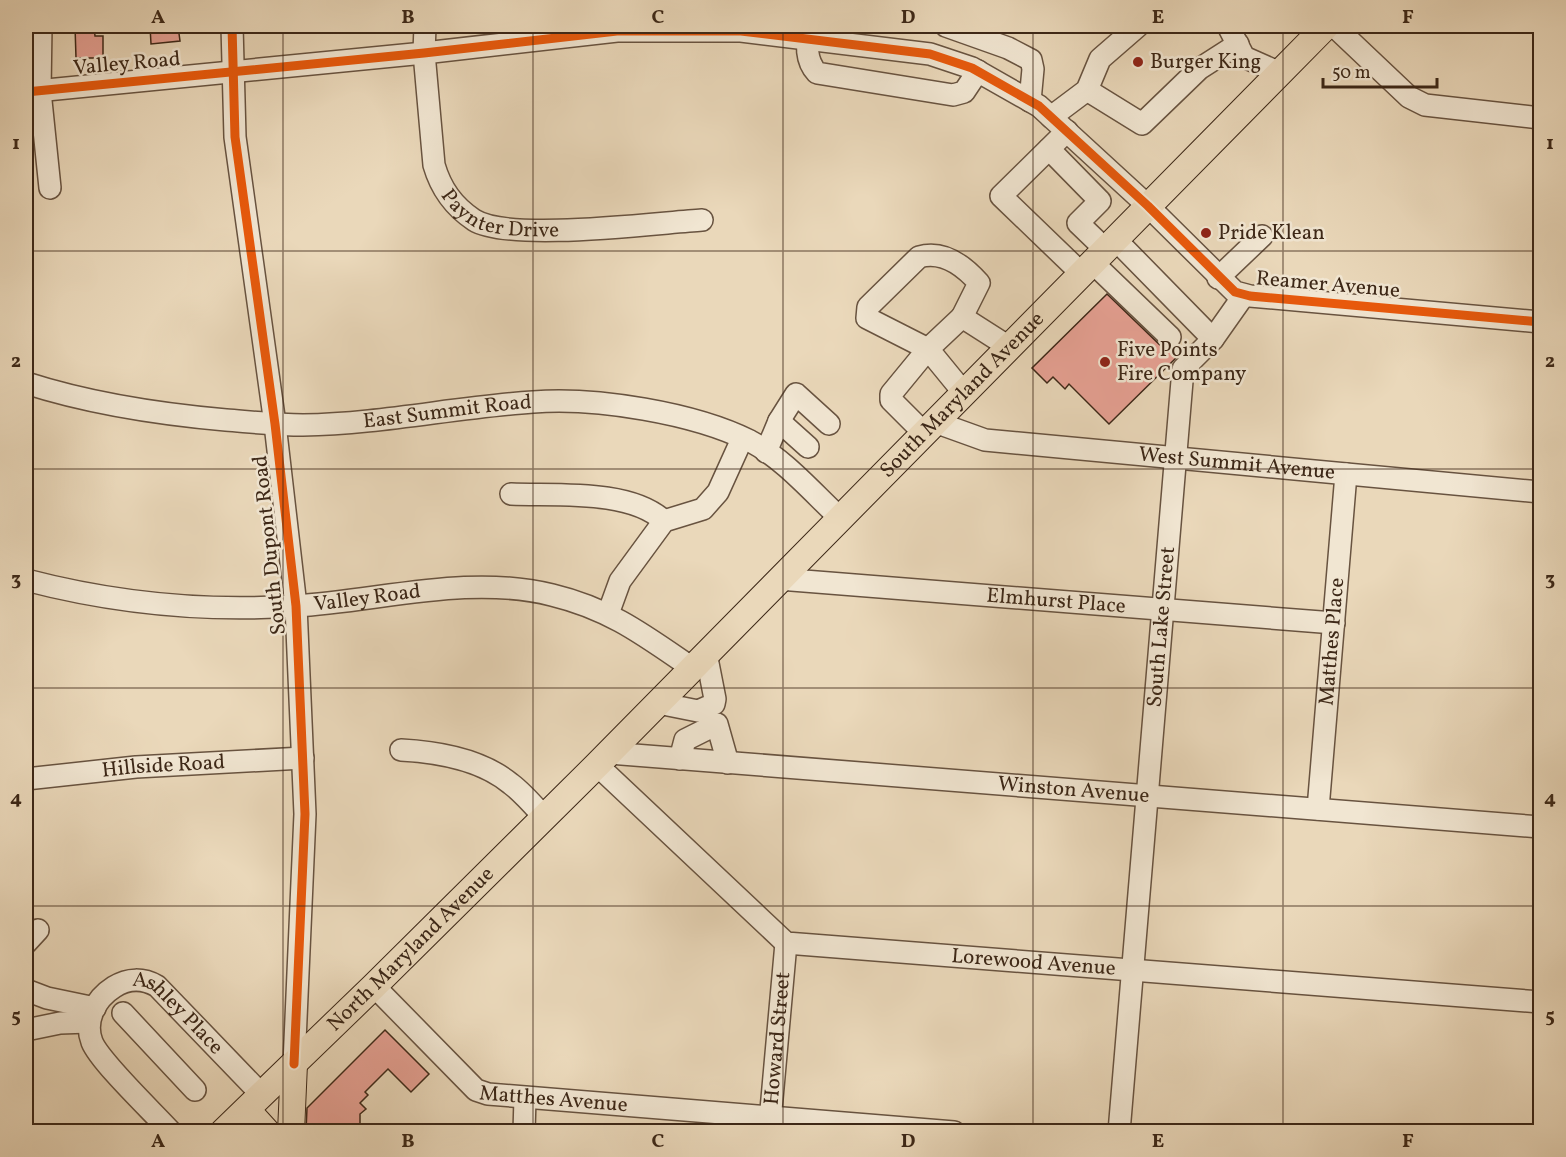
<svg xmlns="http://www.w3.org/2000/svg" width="1566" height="1157" font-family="Vollkorn,serif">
<rect width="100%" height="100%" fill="#ead8ba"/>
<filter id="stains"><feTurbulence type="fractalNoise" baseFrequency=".00333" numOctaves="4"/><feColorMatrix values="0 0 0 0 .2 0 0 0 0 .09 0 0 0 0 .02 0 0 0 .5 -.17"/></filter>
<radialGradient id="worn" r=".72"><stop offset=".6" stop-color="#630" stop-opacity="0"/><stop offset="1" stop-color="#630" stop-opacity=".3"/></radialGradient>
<g fill="#e7a194" stroke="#3c2717" stroke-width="1.5">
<path d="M 75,26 L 94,26 L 95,36 L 103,36 L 103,58 L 76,58 Z"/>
<path d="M 150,26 L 178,26 L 180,41 L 151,44 Z"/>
<path d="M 1107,294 L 1161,346 L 1172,349 L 1178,356 L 1109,424 L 1069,384 L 1065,389 L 1053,377 L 1047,383 L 1032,368 Z"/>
<path d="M 385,1030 L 429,1074 L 411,1092 L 388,1069 L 365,1092 L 368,1095 L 360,1103 L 366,1109 L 360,1114 L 360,1131 L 306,1131 L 307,1108 Z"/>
</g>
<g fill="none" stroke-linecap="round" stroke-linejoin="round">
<defs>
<g id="minor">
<path d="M 41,26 L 40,91 L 50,188"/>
<path d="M 232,26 L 235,137 L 275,424 L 296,606 L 305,814 L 294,1064"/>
<path id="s1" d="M 425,26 L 424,53 L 434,165 C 441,189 453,206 474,220 C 509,242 655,223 702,220"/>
<path d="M 946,26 L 1008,48 L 1031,60 L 1033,69 L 1030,101"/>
<path d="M 1228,26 L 1244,57 L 1280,73"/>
<path d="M 1334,26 L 1409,97 L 1425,105 L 1540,118"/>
<path d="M 812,29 C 805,43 806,61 817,73 L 953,95 L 964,92 L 978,71"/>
<path d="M 1087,90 L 1142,124 L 1199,69 L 1238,44"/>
<path d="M 26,92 L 424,53 L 617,31 L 741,31 L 930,54 L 972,68 L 1039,106 L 1148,206 L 1235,292 L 1250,296 L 1540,322"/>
<path d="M 1051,117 L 1087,90 L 1100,59 L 1138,26"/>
<path d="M 1067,131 L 1001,196 L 1081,273"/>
<path d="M 1049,149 L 1100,201 L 1078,223 L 1105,249"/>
<path d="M 1115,239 L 1213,339"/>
<path d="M 1092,262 L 1170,337"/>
<path d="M 1218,278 L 1262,236"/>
<path id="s2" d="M 26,383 C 91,404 158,414 226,420 C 251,422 277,425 303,425 C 380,424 456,407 533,402 C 596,397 694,413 750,441 C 784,459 812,492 840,518"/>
<path d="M 964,393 L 928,349 L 962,317 L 1009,347"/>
<path d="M 779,421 L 808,447"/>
<path id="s3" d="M 935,422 L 985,440 L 1540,492"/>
<path d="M 924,433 L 891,400 L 891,394 L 928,349 L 867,318 L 868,307 L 919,257 C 943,250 964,266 979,283 L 962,317"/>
<path d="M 766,452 L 779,421 L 796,394 L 829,424"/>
<path d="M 511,494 C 556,496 630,489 664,521"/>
<path id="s4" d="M 779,579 L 1334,623"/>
<path id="s5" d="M 26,580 C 114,603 204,612 295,606 C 380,601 468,574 552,595 C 610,609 644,635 692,668"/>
<path d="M 608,614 L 620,581 L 664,521 L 703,509 L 718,492 L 742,439"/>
<path d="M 658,703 L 698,711 L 714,704 L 715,699 L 706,653"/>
<path d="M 401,750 C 439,752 481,759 511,784 C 523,793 534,806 544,817"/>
<path id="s6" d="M 609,753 L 1540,827"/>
<path d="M 680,759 L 685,740 L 717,724 L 728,763"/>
<path id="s7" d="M 597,765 L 786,943 L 1540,1002"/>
<path id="s8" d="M 26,779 L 136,767 L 303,758"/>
<path id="s9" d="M 1318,809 L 1346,474"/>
<path d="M 26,943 L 38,930"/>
<path id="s10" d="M 374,986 L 476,1090 L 488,1094 L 954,1132"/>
<path d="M 26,990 L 47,998 L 95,1008"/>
<path d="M 123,1013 L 195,1090"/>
<path d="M 26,1030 L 60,1023 L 89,1022"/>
<path id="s11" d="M 171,1132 C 154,1113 100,1062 92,1042 C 84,1021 95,999 114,987 C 128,978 143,978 157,986 L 262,1095"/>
<path d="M 524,1132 L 525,1098"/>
<path id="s12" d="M 769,1132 L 786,943"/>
<path id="s13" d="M 1119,1132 L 1183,369 L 1213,339 L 1244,295"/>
</g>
<g id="major">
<path d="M 247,1110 L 267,1132"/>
<path id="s14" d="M 223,1132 L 374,986 L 596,766 L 1326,26"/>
<path d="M 291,1132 L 294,1064"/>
</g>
</defs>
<use href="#minor" stroke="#685340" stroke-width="24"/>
<use href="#major" stroke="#3c2717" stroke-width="28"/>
<use href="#minor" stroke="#f1e6d2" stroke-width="21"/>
<use href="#major" stroke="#ead8ba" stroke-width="26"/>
<defs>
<g id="cycleway">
<path d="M 232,26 L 235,137 L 275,424 L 296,606 L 305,814 L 294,1064"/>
<path d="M 26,92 L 424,53 L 617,31 L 741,31 L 930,54 L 972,68 L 1039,106 L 1148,206 L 1235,292 L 1250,296 L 1540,322"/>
</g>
</defs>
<use href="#cycleway" stroke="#f1e6d2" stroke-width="13"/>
<use href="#cycleway" stroke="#e8590c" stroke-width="9"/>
</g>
<path fill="none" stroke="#3c2717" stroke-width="1.5" stroke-opacity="0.55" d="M 283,26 L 283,1132M 533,26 L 533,1132M 783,26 L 783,1132M 1033,26 L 1033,1132M 1283,26 L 1283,1132M 26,251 L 1540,251M 26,469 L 1540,469M 26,688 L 1540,688M 26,906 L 1540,906"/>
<g fill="#8f2418" stroke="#f1e6d2" stroke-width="2">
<circle cx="1138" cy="62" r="6"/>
<circle cx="1206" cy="233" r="6"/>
<circle cx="1105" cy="362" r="6"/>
</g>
<g text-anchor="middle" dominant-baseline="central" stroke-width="5" stroke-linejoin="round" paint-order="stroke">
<g font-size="21" fill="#3c2717" stroke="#f1e6d2" text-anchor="start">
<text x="1150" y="62">Burger King</text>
<text x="1218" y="233">Pride Klean</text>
<text x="1117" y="350">Five Points<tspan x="1117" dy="24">Fire Company</tspan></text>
</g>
<g font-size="21" fill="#3c2717" stroke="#f1e6d2">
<text transform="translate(127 64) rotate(-5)">Valley Road</text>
<text stroke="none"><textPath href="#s1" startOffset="232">Paynter Drive</textPath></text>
<text transform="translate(1328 285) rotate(5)">Reamer Avenue</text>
<text stroke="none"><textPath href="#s14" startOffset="1044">South Maryland Avenue</textPath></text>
<text stroke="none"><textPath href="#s2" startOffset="426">East Summit Road</textPath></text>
<text stroke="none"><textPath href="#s3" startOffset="306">West Summit Avenue</textPath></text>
<text transform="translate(270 545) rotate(-96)">South Dupont Road</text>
<text stroke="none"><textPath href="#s5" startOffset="344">Valley Road</textPath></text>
<text stroke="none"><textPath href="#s4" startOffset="278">Elmhurst Place</textPath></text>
<text stroke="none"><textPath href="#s13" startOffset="507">South Lake Street</textPath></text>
<text stroke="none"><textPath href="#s9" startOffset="168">Matthes Place</textPath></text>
<text stroke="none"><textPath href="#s8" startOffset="138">Hillside Road</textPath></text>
<text stroke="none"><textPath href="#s6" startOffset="466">Winston Avenue</textPath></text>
<text stroke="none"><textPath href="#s14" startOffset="262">North Maryland Avenue</textPath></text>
<text stroke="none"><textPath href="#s7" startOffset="508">Lorewood Avenue</textPath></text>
<text stroke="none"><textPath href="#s11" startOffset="262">Ashley Place</textPath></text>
<text stroke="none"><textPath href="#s12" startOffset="94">Howard Street</textPath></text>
<text stroke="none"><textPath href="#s10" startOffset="224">Matthes Avenue</textPath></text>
</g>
</g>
<rect width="1566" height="1157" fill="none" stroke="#ead8ba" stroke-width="66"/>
<path d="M1323 78v9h114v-9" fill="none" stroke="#3c2717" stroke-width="3"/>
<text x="1332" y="78" font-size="18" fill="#3c2717" stroke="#f1e6d2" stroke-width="4.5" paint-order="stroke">50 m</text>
<rect x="33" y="33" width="1500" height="1091" fill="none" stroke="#3c2717" stroke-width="2"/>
<g font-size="20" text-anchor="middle" font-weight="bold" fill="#3c2717">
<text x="158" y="23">A</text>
<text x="408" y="23">B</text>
<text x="658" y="23">C</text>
<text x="908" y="23">D</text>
<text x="1158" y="23">E</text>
<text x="1408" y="23">F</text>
<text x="16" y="149">1</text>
<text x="1550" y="149">1</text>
<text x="16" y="367">2</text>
<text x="1550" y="367">2</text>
<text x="16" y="585">3</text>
<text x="1550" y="585">3</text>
<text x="16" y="804">4</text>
<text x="1550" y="804">4</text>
<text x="16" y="1022">5</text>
<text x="1550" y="1022">5</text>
<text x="158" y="1147">A</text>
<text x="408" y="1147">B</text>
<text x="658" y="1147">C</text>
<text x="908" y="1147">D</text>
<text x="1158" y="1147">E</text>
<text x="1408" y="1147">F</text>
</g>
<rect width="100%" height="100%" filter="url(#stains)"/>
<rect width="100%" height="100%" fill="url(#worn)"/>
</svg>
